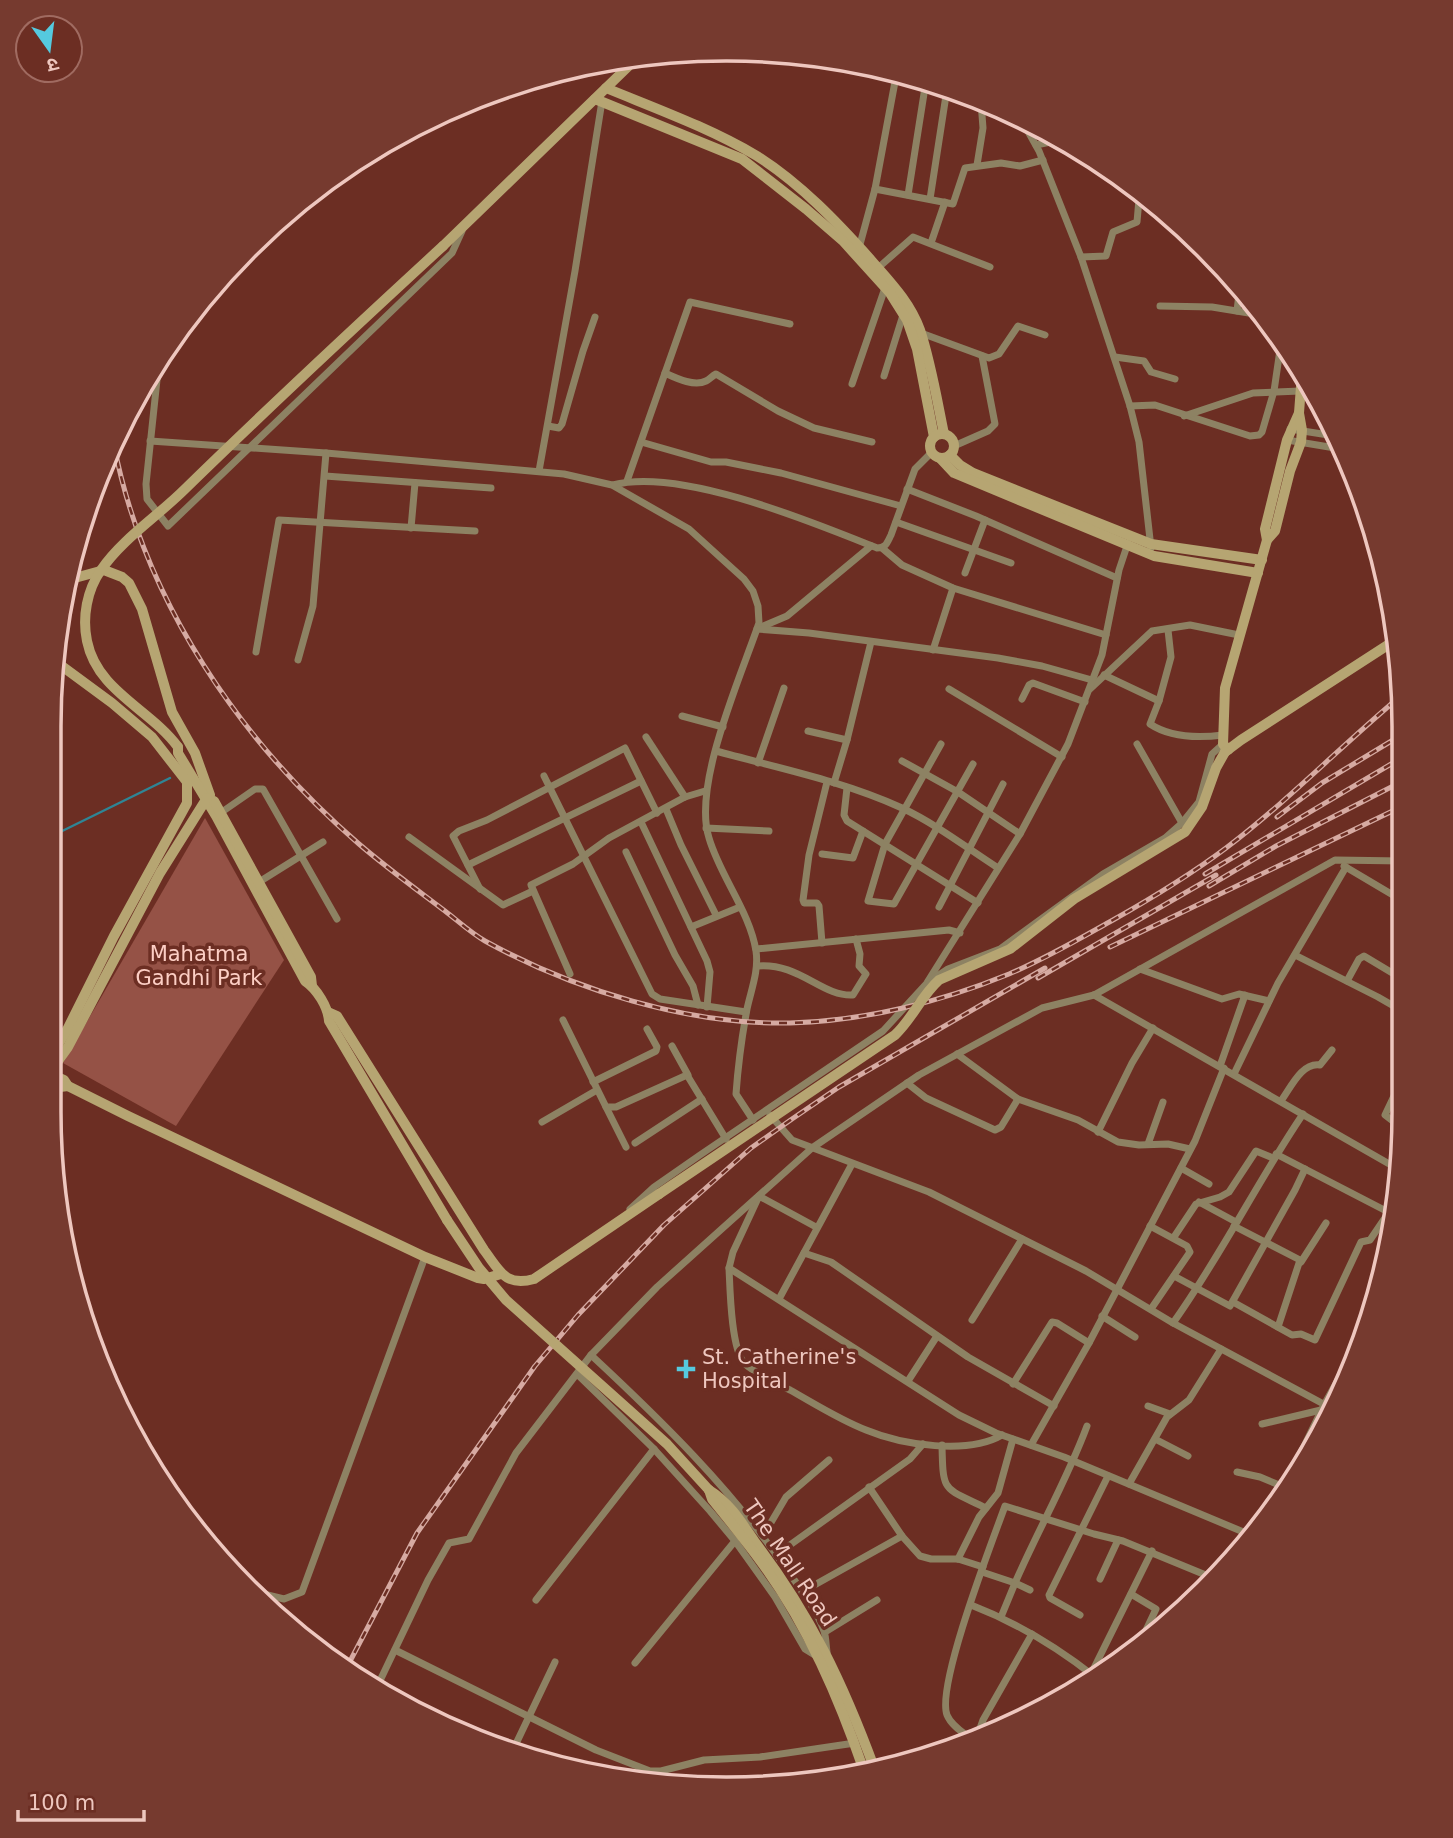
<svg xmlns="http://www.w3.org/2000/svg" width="1453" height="1838" font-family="'DejaVu Sans','Noto Sans Devanagari',sans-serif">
<rect width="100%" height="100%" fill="#6c2e23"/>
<path fill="#955246" d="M 205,818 L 284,960 L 176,1126 L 63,1063 Z"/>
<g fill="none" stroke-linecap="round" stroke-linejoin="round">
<path stroke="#2f8595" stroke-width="2.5" d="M 50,837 L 170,778"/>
<g stroke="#8d8263" stroke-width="7">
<path d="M 1020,117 L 1039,151 L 1081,257 L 1130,406 L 1139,442 L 1151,548"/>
<path d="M 1036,145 L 1060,140"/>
<path d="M 977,165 L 983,128 L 981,102"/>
<path d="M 875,189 L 953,204 L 965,168 L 1001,163 L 1020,166 L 1043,160"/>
<path d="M 908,195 L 926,81"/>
<path d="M 930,199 L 947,89"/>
<path d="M 931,243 L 945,202"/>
<path d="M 859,248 L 875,189 L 897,71"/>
<path d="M 1081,257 L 1106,256 L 1113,232 L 1137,222 L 1139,199 L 1144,193"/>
<path d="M 878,268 L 913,237 L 990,267"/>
<path d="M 1160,306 L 1212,307 L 1261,315"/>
<path d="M 1237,311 L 1240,285"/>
<path d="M 921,333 L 989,358 L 999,354 L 1018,326 L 1045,335"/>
<path d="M 1115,357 L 1144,361 L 1151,372 L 1175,379"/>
<path d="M 159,361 L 146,484 L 147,499 L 168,526 L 452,253 L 462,231"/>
<path d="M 665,373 C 676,378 694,387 706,381 C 710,379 712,376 716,374 L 778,411 L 814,428 L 872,442"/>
<path d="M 884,376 L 903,315"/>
<path d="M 852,384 L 885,288"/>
<path d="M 1130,406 L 1155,405 L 1250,436 L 1259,435 L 1262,432 L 1274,391 L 1281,343"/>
<path d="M 1184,416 L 1253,393 L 1300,391"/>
<path d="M 548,426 L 559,428 L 562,424 L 583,351 L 595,317"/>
<path d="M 1290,429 L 1335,436"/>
<path d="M 1287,440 L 1341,449"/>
<path d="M 150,441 L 326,453 L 564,474 L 612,485 L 689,529 L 744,579 L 753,591 L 758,606 L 759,623 C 741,676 692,785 709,838 C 720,876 750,912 756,951 C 759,971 751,990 747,1009 C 742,1036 738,1066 736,1094 L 753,1120"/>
<path d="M 641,442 L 711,462 L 726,462 L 781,473 L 901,506"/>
<path d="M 954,446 L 988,431 L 995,424 L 982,356"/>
<path d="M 539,471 L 575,271 L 602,101"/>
<path d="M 325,476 L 491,488"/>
<path d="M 627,481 L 690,302 L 790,324"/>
<path d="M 613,485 C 680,467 812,522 877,548 C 886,548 887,543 891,535 L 915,469 L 932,452"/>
<path d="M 907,489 L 976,516 L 1117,578"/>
<path d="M 896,522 L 1011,563"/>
<path d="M 411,528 L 415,483"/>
<path d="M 882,548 L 902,565 L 953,588 L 1106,635"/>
<path d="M 965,573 L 985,520"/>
<path d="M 761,627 L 787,616 L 871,546"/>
<path d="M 757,629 L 809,633 L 998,658 L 1042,666 L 1092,680"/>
<path d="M 1168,630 L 1171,657 L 1159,701 L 1150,724 C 1171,738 1199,738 1223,735"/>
<path d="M 933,650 L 953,588"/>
<path d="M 256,652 L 279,520 L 475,531"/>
<path d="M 298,660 L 313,606 L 326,453"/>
<path d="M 1104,675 L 1159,701"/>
<path d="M 949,689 L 1062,757"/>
<path d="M 1090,689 L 1152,631 L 1190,625 L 1239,635"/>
<path d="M 1022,699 L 1029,685 L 1033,683 L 1085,702"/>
<path d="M 682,716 L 723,727"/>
<path d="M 808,731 L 847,740"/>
<path d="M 646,737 L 685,797"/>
<path d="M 941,744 L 885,844 L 868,901 L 894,904 L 973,764"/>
<path d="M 1137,744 L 1182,823"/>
<path d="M 716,751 C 778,768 843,781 902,808 C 936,824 967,848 998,868"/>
<path d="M 902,761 L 958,792 L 1020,834"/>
<path d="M 758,763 L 784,688"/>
<path d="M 544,776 L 652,994 L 660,999 L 746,1012"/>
<path d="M 834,783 L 847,740 L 871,642"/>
<path d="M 847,788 L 844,815 L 847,821 L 978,903"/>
<path d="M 666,809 L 681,845 L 716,915"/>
<path d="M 219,814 L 255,789 L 263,789 L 337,919"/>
<path d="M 641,822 L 707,961 L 710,972 L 707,1007"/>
<path d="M 706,828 L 769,831"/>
<path d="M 409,837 L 503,905 L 533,891"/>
<path d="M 626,852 L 675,955 L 693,986 L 698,1005"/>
<path d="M 822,854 L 853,858 L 863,831"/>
<path d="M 468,865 L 641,781"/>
<path d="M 1344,866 L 1403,901"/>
<path d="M 259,882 L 323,842"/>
<path d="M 480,889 L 453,836 L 459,831 L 487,820 L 625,748 L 657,813"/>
<path d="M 939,907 L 1003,784"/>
<path d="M 691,927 L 740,907"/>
<path d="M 822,943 L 819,906 L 817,903 L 804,903 L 803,900 L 809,855 L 827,782"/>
<path d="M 756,949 L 949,930 L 960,933"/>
<path d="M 1295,955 L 1378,997 L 1404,1012"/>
<path d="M 757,966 C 799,962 822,997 853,995 L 866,974 L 859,966 L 860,954 L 856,939"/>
<path d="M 1140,969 L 1222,999 L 1239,994 L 1269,1001"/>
<path d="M 570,974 L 531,885 L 573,864 L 609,838 L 685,797 L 705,791"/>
<path d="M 928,981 L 1020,834 L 1068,744 L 1102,655 L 1119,570 L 1128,543"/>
<path d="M 1347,981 L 1359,959 L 1364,956 L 1404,980"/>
<path d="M 1094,995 L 1398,1169"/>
<path d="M 563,1020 L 606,1107 L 616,1107 L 687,1075 L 726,1139"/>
<path d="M 672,1046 L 688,1075"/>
<path d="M 957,1054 L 1018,1099 L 1078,1120 L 1118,1142 L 1139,1145 L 1168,1144 L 1190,1149"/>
<path d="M 1220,1066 L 1245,995"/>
<path d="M 1234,1074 L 1278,983 L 1346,867"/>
<path d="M 593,1082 L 656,1051 L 657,1047 L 647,1029"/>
<path d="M 907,1083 L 926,1098 L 995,1130 L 1001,1127 L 1018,1099"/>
<path d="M 1281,1101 C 1291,1087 1302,1062 1320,1065 L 1332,1050"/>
<path d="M 606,1107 L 626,1147"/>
<path d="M 770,1115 L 792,1140 L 929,1192 L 1086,1271 L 1173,1323 L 1331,1408"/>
<path d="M 542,1122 L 597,1090"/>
<path d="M 1402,1128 L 1385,1115 L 1404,1075"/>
<path d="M 1098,1132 L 1132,1063 L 1153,1028"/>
<path d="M 635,1143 L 702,1099"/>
<path d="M 1148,1144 L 1163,1102"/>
<path d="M 1276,1154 L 1394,1215"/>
<path d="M 1181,1168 L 1209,1184"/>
<path d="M 1199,1202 L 1236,1222"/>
<path d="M 630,1209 L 654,1187 L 700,1155 L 883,1031 L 927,983 L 948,969 L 1000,949 L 1103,874 L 1165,838 L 1182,823 L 1199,802 L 1212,754 L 1223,744"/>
<path d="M 1150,1226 L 1187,1246 L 1190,1252 L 1151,1309"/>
<path d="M 1234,1226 L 1300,1260 L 1278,1327"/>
<path d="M 816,1227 L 759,1196 L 733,1252 L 729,1268 L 959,1415 L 996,1433 L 1064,1457 L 1253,1536"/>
<path d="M 1174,1237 L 1196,1204 L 1220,1197 L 1229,1192 L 1256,1151 L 1273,1158"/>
<path d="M 804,1253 L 831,1262 L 968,1357 L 1054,1406"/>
<path d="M 1301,1262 L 1326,1223"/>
<path d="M 729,1268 C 730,1288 731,1348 744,1363 C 753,1372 778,1384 790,1390 C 815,1404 840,1420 866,1430 C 902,1445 968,1455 1002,1435"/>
<path d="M 1174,1276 L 1230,1306 L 1295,1190 L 1305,1169"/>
<path d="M 779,1299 L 852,1164"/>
<path d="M 1233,1302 L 1292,1335 L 1301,1334 L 1315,1340 L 1361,1242 L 1370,1240 L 1389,1212"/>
<path d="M 1102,1316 L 1135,1337"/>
<path d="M 972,1320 L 1022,1239"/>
<path d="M 1173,1323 C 1221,1256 1257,1182 1303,1114"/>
<path d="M 591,1355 C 662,1421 730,1488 785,1567 C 799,1587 816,1608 824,1631 C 826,1637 826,1645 827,1652"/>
<path d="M 577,1374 L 654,1449 L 710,1511 L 735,1541 L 775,1597 L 805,1649 L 818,1657"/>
<path d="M 908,1381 L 937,1336"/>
<path d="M 1013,1384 L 1052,1322 L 1057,1323 L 1089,1343"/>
<path d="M 1148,1406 L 1170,1414"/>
<path d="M 1262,1424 L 1321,1410"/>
<path d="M 1155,1439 L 1188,1456"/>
<path d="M 942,1445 C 943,1494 943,1487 986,1508"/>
<path d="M 1031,1445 L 1089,1343 L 1195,1141 L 1224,1068"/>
<path d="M 1237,1472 L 1260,1477 L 1284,1487"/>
<path d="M 1129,1484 L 1167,1417 L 1189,1400 L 1221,1349"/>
<path d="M 869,1487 L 902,1536 L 920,1556 L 931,1559 L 958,1559 L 983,1567"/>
<path d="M 1281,1494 L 1324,1405 L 1363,1335"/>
<path d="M 763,1536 L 786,1497 L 829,1460"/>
<path d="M 776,1555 L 910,1459 L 923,1444"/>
<path d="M 958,1559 L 979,1517 L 998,1493 L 1013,1439"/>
<path d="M 982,1572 L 1015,1583 C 1038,1530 1067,1480 1087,1426"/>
<path d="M 1100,1579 L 1118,1540"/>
<path d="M 247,1590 L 284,1599 L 302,1592 L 425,1257"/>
<path d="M 802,1592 L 902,1536"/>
<path d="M 1131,1594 L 1156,1609 L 1139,1645"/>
<path d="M 536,1600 L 654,1449"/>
<path d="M 971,1605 C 1015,1622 1057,1647 1095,1677"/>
<path d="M 1080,1615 L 1050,1598 L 1049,1595 L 1108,1476"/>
<path d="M 1001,1617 L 1015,1583 L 1030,1590"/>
<path d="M 825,1632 L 877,1600"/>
<path d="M 395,1650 L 596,1750 L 650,1771 L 661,1771 L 704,1760 L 760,1757 L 855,1743"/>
<path d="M 635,1663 L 735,1541"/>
<path d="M 1091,1674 L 1152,1551"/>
<path d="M 376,1689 L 428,1580 L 449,1543 L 469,1539 L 516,1453 L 591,1355 L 657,1287 L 812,1148 L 919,1075 L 1042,1008 L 1094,995 L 1335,860 L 1403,861"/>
<path d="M 978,1734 L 983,1720 L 1032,1634"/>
<path d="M 970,1738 C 962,1732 951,1725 947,1715 C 936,1686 992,1542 1005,1506 L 1094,1534 L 1123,1541 L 1213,1578"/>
<path d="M 513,1750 L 555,1662"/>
</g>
<g stroke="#b6a572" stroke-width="10">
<path d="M 606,88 C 657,109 710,128 757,156 C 800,183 838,223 871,260 C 890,282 910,302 920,330 C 931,363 937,400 944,434"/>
<path d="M 595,99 L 742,159 L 806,209 L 843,241 L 890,293 L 907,320 L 917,349 L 934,437"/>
<path d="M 443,246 L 640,55"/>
<circle cx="942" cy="446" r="12"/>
<path d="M 950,455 L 960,465 L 973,473 L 1151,544 L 1262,560"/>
<path d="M 940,458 L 954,473 L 1154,556 L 1258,573"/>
<path d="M 1267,540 L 1265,529 L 1287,440 L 1299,413"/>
<path d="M 71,579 L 104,570 L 122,577 L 129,583 L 142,609 L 172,712 L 195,753 L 210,795"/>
<path d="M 178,747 L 178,753 L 216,816 L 305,981 C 317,989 328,1007 329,1021 L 447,1220"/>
<path d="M 1228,750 L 1223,744 L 1225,688 L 1267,540 L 1275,531 L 1290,471 L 1301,442 L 1302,430 L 1299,413 L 1302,373"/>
<path d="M 1225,752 L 1241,740 L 1394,641"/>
<path d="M 214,801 L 311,977 L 312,986"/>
<path d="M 328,1012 L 337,1016 L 484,1250 C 500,1271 505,1287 534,1279 L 659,1194"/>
<path d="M 49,1059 L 67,1030 L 114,936 L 187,803 L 187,782 L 152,737 L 112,703 L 55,661"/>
<path d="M 50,1072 L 68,1047 L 160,873 L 207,798"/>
<path d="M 51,1074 L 64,1080 L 68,1086 L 128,1116 L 425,1257 L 478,1278 L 484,1279 L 501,1274"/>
<path d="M 49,1082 L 60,1087 L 68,1086"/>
<path d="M 709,1490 C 729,1502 742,1523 755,1542 C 811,1616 843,1683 875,1770"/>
<path d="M 709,1490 L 712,1499 C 729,1520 746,1541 762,1563 C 808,1626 839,1698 864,1771"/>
</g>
<defs>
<g id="rail">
<path d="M 114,445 C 144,601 241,742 359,844 C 387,868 416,889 445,911 C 458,921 471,933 485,941 C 574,990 688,1025 790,1023 C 864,1021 941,1002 1009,974 C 1045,959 1079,939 1113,920 C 1152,898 1190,875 1226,848 C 1288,801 1343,744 1403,694"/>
<path d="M 1277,817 L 1322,783 L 1403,734"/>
<path d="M 1205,874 L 1403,757"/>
<path d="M 1209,886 L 1276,846 L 1403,781"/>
<path d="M 1110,947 L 1403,806"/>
<path d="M 1038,978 L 1216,875"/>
<path d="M 347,1667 L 417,1533 L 535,1366 L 578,1315 L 664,1225 L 751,1148 L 792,1119 L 839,1087 L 1045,968"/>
</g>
</defs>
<use href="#rail" stroke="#d6aaa2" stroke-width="5"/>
<use href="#rail" stroke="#6c2e23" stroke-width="2.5" stroke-dasharray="8" stroke-linecap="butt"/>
<g stroke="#b6a572" stroke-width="10">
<path d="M 178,747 C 150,709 97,691 87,641 C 82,617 87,590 101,570 C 122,539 158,516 185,489 C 269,407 356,326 443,246"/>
<path d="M 659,1194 L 895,1035 C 913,1018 921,996 939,980 L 1010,949 L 1074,899 L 1185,832 L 1202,807 L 1216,768 L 1225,752"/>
<path d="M 447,1220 L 479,1268 L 506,1300 L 667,1444 L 709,1490"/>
</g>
</g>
<path fill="#55cadf" stroke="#6c2e23" stroke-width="2.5" d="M682.5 1358.5h7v7h7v7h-7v7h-7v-7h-7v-7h7z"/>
<g text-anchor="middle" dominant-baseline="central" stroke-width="7" stroke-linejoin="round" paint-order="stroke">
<g font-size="21" fill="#fccec4" stroke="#6c2e23">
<text x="199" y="954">Mahatma<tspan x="199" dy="24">Gandhi Park</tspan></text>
</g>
<g font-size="21" fill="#eec7bf" stroke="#6c2e23" text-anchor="start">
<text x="702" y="1357">St. Catherine's<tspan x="702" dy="24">Hospital</tspan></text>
</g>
<g font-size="21" fill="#eec7bf" stroke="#6c2e23">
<text transform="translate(790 1563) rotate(56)">The Mall Road</text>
</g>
</g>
<path d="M0 0H1453V1838H0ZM726 61H727A665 665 0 0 1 1392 726V1112A665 665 0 0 1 727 1777H726A665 665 0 0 1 61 1112V726A665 665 0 0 1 726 61Z" fill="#763a2f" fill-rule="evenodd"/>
<path fill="none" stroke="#eec7bf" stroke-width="3.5" d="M726 61H727A665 665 0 0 1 1392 726V1112A665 665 0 0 1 727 1777H726A665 665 0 0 1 61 1112V726A665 665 0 0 1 726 61Z"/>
<g transform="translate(49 49) rotate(166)"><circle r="33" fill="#6c2e23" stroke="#a06b61" stroke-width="2"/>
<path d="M0-5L12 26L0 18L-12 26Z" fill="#55cadf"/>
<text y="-10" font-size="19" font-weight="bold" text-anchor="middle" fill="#eec7bf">उ</text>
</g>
<path d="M18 1810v10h126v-10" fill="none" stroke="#eec7bf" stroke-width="3.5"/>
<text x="28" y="1810" font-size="21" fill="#eec7bf" stroke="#6c2e23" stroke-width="5" paint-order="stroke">100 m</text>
</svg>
